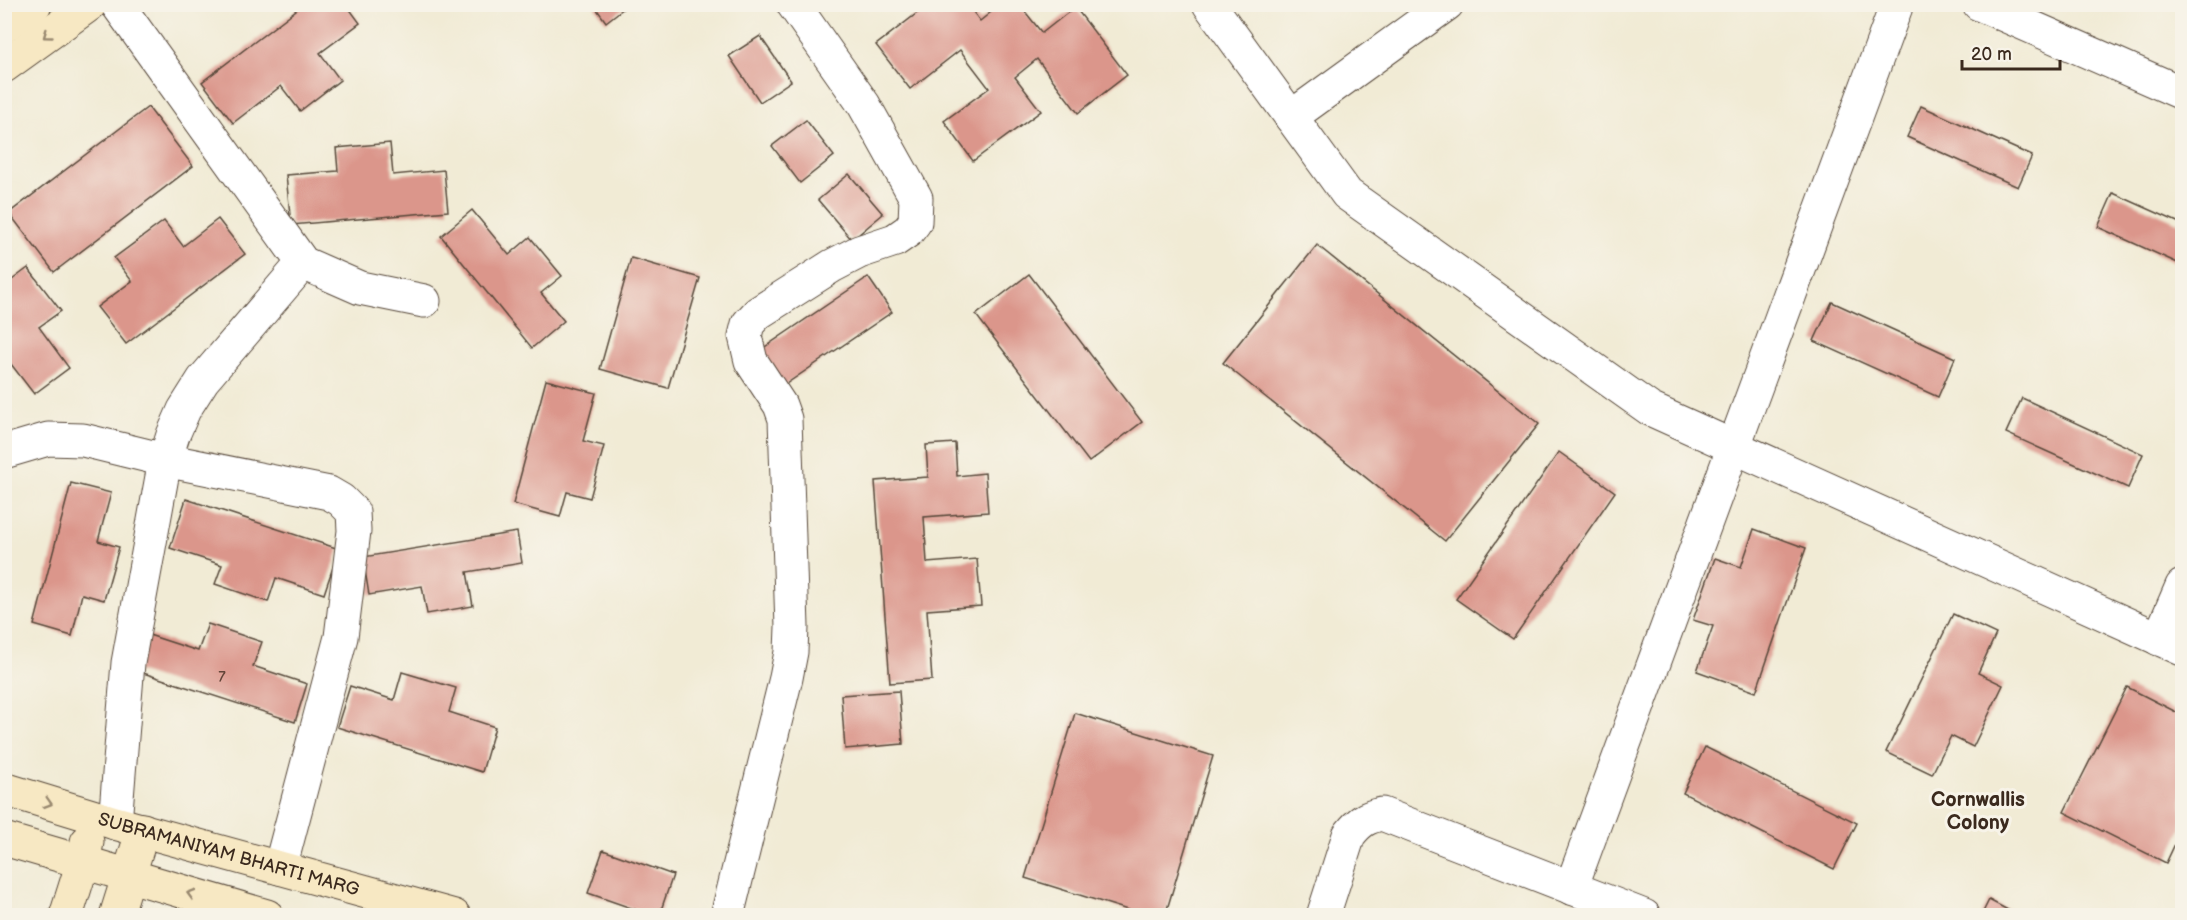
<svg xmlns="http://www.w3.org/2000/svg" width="2187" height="920" font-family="'Balsamiq Sans',sans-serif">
<rect width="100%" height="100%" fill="#f7f3e8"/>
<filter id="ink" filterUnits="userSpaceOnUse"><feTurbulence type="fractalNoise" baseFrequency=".0167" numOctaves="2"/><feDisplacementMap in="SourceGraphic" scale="12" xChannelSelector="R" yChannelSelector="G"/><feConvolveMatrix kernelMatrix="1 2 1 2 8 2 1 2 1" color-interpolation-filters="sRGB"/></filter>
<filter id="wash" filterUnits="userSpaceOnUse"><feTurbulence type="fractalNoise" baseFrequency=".008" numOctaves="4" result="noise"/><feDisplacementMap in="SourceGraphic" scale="24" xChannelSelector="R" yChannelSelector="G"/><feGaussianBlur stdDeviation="1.35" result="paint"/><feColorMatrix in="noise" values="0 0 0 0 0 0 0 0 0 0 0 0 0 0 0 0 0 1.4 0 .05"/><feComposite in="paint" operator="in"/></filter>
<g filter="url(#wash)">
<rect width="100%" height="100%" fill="#f1ebd5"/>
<g id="blocks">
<g fill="#db968b">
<path d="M 304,4 L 346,4 L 360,23 L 320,53 L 340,80 L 300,111 L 281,86 L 233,123 L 202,82 Z"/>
<path d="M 593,4 L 629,4 L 606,22 Z"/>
<path d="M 929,4 L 967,4 L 980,21 L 1001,4 L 1019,4 L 1042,33 L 1075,7 L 1127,75 L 1078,113 L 1037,59 L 1015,77 L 1041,111 L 973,161 L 944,121 L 989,88 L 960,50 L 910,89 L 876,45 Z"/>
<path d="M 760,36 L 791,81 L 760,102 L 729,56 Z"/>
<path d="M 1921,106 L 2032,156 L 2018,187 L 1907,137 Z"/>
<path d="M 148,107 L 193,166 L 54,272 L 9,213 Z"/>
<path d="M 806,120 L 834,156 L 800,183 L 772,146 Z"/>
<path d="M 390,143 L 393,175 L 444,170 L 448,211 L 291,225 L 286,175 L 338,171 L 336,148 Z"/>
<path d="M 849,174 L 883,214 L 852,240 L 818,200 Z"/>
<path d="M 2113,193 L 2182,224 L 2182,265 L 2098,227 Z"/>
<path d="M 472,210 L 509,255 L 530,237 L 562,276 L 541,293 L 564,321 L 532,348 L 441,236 Z"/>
<path d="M 218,219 L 245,254 L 126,344 L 97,307 L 132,281 L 114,258 L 164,221 L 183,246 Z"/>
<path d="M 1317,245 L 1539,424 L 1445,541 L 1223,363 Z"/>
<path d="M 631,258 L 700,278 L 668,388 L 600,369 Z"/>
<path d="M 28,268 L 61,311 L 39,327 L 69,368 L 34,394 L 4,355 L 4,286 Z"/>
<path d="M 1029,274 L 1142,422 L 1089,462 L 976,315 Z"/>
<path d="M 868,277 L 892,312 L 780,388 L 756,353 Z"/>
<path d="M 1832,302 L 1955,358 L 1938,397 L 1814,341 Z"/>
<path d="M 546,380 L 596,393 L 583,441 L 604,446 L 590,498 L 567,492 L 560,517 L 513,504 Z"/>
<path d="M 2022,398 L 2143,454 L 2128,488 L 2006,433 Z"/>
<path d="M 955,443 L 957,476 L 985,473 L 988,512 L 924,517 L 927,563 L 977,559 L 981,606 L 927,610 L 932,680 L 890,683 L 875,481 L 928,477 L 926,445 Z"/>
<path d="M 1559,452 L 1615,492 L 1513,639 L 1456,599 Z"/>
<path d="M 71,483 L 111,493 L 98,541 L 119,547 L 104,600 L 82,594 L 72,636 L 34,625 Z"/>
<path d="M 186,499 L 339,549 L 324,594 L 276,578 L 268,602 L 215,584 L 222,565 L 170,548 Z"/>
<path d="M 1754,529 L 1806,548 L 1756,692 L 1697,671 L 1713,626 L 1693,620 L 1715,558 L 1741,567 Z"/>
<path d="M 517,532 L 522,563 L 467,572 L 473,606 L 427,614 L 422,586 L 369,595 L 363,557 Z"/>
<path d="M 1953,614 L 1996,634 L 1978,673 L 2003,685 L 1973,747 L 1951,736 L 1932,774 L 1886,752 Z"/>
<path d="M 208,624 L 262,642 L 253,666 L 307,684 L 295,722 L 137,671 L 149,635 L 198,651 Z"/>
<path d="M 402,672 L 456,688 L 449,712 L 495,727 L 482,772 L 337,727 L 350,686 L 394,700 Z"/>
<path d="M 2127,687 L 2182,715 L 2182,829 L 2166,863 L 2064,812 Z"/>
<path d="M 899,691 L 903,744 L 845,749 L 841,695 Z"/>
<path d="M 1075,713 L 1213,756 L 1165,916 L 1147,916 L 1025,878 Z"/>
<path d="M 1705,747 L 1857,823 L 1834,869 L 1683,793 Z"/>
<path d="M 603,850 L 673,875 L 659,916 L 654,916 L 588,893 Z"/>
<path d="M 1989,900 L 2019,916 L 1981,916 Z"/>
</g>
</g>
</g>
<g filter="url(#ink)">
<use href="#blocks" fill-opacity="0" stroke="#564739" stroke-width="1.5"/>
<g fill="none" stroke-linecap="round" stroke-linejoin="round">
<defs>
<g id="street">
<path d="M 117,4 L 303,263 L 360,288 L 424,301"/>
<path d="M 1209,4 L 1347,194 L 1650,409 L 2182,649"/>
<path d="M 1979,4 L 2182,93"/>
<path d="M 1291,117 L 1447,4"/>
<path d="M 4,452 L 48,439 L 83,440 L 165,460 L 329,493 L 341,500 L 353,512 L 354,531 L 341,637 L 280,868"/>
<path d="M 2159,639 L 2182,586"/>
<path d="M 115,823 L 128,663 L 165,460 L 173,435 L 184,410 L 203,380 L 303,263"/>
<path d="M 1571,888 L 1897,4"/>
<path d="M 727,916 L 786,678 L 791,652 L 792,627 L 785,419 L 780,405 L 751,361 L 745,336 L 748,324 L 758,313 L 832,266 L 859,252 L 895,240 L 908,231 L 915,222 L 916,198 L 864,105 L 793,4"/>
<path d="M 1323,916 L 1349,835 C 1359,822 1366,817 1382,814 L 1644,916"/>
</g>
<g id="secondary">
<path d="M 4,26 L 35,4"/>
<path d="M 4,66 L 90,4"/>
<path id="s1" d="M 4,789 L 115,823 L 454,916"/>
<path d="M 4,839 L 267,916"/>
<path d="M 66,916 L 83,862 L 87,842"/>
<path d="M 116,916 L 143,830"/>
</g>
</defs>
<use href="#street" stroke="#564739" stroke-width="35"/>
<use href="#secondary" stroke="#564739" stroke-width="35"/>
<use href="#street" stroke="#fff" stroke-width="33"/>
<use href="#secondary" stroke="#f7e8c3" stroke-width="33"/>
</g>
<defs><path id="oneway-chevron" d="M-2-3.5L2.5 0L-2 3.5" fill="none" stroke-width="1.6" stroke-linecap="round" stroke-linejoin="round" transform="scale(1.5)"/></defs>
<g stroke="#998970">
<use href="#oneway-chevron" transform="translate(47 35) rotate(144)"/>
<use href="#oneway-chevron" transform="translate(48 803) rotate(17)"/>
<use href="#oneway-chevron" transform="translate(191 894) rotate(-164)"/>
</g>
</g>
<g text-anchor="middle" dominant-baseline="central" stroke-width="6" stroke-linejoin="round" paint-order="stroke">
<g font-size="15" fill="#634539">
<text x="222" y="677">7</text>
</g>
<g font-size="18" fill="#3b2a1e" stroke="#f7f3e8">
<text stroke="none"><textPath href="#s1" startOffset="234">SUBRAMANIYAM BHARTI MARG</textPath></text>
</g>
<g font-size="20" font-weight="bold" fill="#3b2a1e" stroke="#f7f3e8">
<text x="1978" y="800">Cornwallis<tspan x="1978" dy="23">Colony</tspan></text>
</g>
</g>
<rect width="2187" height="920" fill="none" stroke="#f7f3e8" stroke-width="24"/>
<path d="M1962 60v9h98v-9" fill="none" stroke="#3b2a1e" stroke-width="3"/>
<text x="1971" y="60" font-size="18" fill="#3b2a1e" stroke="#f7f3e8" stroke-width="4.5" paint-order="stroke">20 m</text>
</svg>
